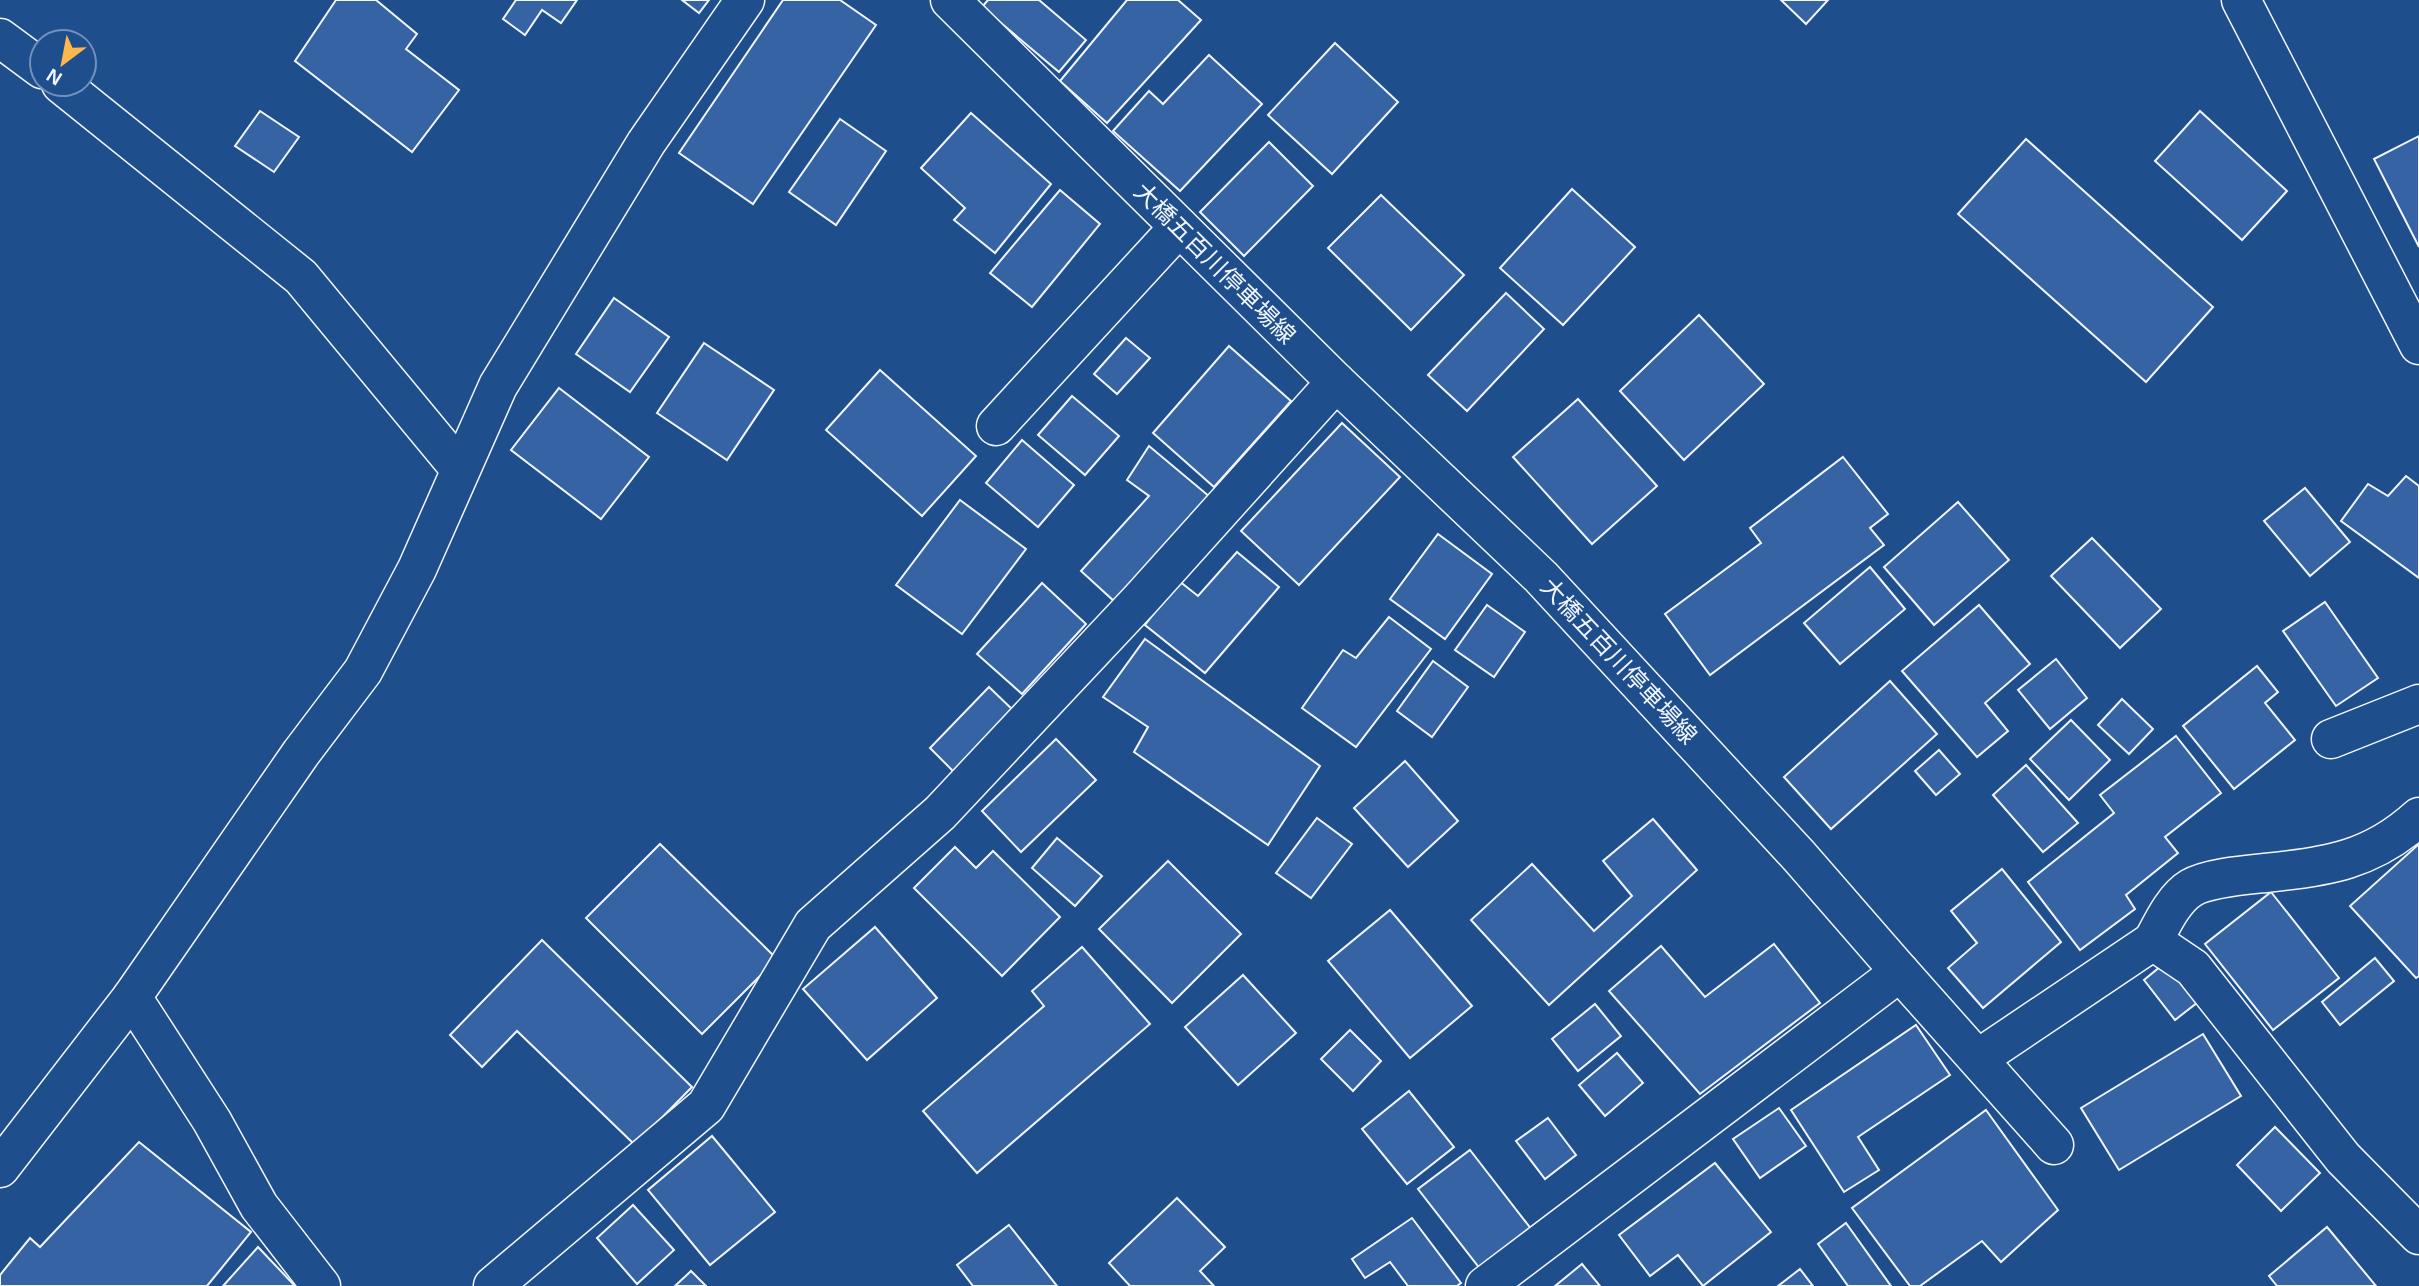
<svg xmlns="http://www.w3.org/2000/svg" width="2419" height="1286" font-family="Helvetica,'Noto Sans JP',sans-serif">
<rect width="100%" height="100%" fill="#1f4e8c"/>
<g fill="#3563a3" stroke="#f2f6ff" stroke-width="2">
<path d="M 336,0 L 376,0 L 417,34 L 406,49 L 459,90 L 412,152 L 295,61 Z"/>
<path d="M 516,0 L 577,0 L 561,23 L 542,10 L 525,35 L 503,19 Z"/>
<path d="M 682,0 L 709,0 L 699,13 Z"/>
<path d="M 783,0 L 840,0 L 876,25 L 753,204 L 679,153 Z"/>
<path d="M 988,0 L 1039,0 L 1086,40 L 1059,72 L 982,7 Z"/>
<path d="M 1127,0 L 1178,0 L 1201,20 L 1107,123 L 1060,81 Z"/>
<path d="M 1781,0 L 1828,0 L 1806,24 Z"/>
<path d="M 1335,43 L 1398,102 L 1332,174 L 1268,115 Z"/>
<path d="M 1209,55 L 1262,104 L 1180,191 L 1113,131 L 1149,91 L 1163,104 Z"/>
<path d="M 260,111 L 299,137 L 274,172 L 235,146 Z"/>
<path d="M 2200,111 L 2287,191 L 2242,240 L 2155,161 Z"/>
<path d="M 971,113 L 1051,184 L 995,253 L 954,220 L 965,208 L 921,168 Z"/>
<path d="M 840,119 L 886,151 L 836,225 L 789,192 Z"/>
<path d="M 2419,136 L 2419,247 L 2374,159 Z"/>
<path d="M 2026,139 L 2213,307 L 2146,382 L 1958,214 Z"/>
<path d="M 1269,142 L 1313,186 L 1244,256 L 1200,212 Z"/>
<path d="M 1572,189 L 1635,247 L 1563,325 L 1500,268 Z"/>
<path d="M 1060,190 L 1100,224 L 1032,307 L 990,273 Z"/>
<path d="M 1381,195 L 1464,275 L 1411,330 L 1328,248 Z"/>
<path d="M 1506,293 L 1544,329 L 1467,411 L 1428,375 Z"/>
<path d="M 614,298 L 669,337 L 630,392 L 576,354 Z"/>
<path d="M 1699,315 L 1764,384 L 1684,460 L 1620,391 Z"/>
<path d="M 1126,338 L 1150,358 L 1117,394 L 1094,374 Z"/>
<path d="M 704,343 L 774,390 L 727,460 L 657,413 Z"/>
<path d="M 1229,346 L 1291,401 L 1214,487 L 1153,433 Z"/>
<path d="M 880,370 L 976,456 L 922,516 L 826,430 Z"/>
<path d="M 559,388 L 649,457 L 601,519 L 511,450 Z"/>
<path d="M 1072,396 L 1119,436 L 1085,475 L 1038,435 Z"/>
<path d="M 1578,399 L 1657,486 L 1592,544 L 1513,457 Z"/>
<path d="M 1342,423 L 1400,477 L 1299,585 L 1241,531 Z"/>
<path d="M 1022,440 L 1074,485 L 1038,527 L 986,483 Z"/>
<path d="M 1149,446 L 1210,497 L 1115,602 L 1081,571 L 1149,496 L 1127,480 Z"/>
<path d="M 1843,457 L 1888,514 L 1870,528 L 1884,545 L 1710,675 L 1665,614 L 1761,543 L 1750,528 Z"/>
<path d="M 2406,476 L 2419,486 L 2419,578 L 2341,521 L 2368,484 L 2388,496 Z"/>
<path d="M 2305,488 L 2350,542 L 2310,576 L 2264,521 Z"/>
<path d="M 960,500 L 1026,549 L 962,634 L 896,585 Z"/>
<path d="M 1958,502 L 2009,560 L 1934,625 L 1884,567 Z"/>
<path d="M 1438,534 L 1492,574 L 1445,639 L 1390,599 Z"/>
<path d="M 2092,538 L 2161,609 L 2120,648 L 2051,576 Z"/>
<path d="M 1237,552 L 1279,587 L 1205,673 L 1145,625 L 1179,581 L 1198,596 Z"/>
<path d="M 1870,567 L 1905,609 L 1840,664 L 1804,623 Z"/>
<path d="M 1042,583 L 1086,624 L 1022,694 L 977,654 Z"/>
<path d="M 2325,602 L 2378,678 L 2336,706 L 2283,631 Z"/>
<path d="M 1487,605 L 1525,632 L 1494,677 L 1455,650 Z"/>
<path d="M 1979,605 L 2030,664 L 1985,703 L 2008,731 L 1977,757 L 1902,671 Z"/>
<path d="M 1389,617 L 1431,649 L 1356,747 L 1302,708 L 1343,650 L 1356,658 Z"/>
<path d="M 1145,639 L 1320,766 L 1268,845 L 1134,752 L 1148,727 L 1103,697 Z"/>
<path d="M 2056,659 L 2087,698 L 2050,729 L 2018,690 Z"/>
<path d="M 1433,661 L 1468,687 L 1432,737 L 1397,711 Z"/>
<path d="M 2257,666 L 2278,692 L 2265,703 L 2295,740 L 2234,789 L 2183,726 Z"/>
<path d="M 1890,681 L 1937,734 L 1831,829 L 1784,777 Z"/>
<path d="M 989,687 L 1015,712 L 956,774 L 930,748 Z"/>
<path d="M 2122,699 L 2153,729 L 2129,754 L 2098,725 Z"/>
<path d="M 2071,720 L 2110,760 L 2069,800 L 2030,759 Z"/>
<path d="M 2176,736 L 2221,793 L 2165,837 L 2178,853 L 2126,895 L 2135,909 L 2080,950 L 2028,882 L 2114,813 L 2100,795 Z"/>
<path d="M 1056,739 L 1096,780 L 1021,852 L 982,811 Z"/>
<path d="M 1939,750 L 1960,774 L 1936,795 L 1915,771 Z"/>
<path d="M 1405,761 L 1458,821 L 1408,867 L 1354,808 Z"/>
<path d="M 2026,765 L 2078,823 L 2043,852 L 1993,795 Z"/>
<path d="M 1317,818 L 1352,844 L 1311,898 L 1276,873 Z"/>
<path d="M 1653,819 L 1697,870 L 1549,1005 L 1471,920 L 1532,864 L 1594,931 L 1632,896 L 1603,861 Z"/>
<path d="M 1057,838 L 1102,876 L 1075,906 L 1032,868 Z"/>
<path d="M 660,844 L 777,959 L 702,1034 L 586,918 Z"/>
<path d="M 2419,844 L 2419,976 L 2416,978 L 2350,906 Z"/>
<path d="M 955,847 L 976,868 L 993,851 L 1060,917 L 1002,976 L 914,888 Z"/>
<path d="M 1168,861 L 1241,934 L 1172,1003 L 1099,929 Z"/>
<path d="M 2002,869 L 2061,942 L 1983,1008 L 1948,968 L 1977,943 L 1951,911 Z"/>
<path d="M 2271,892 L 2339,978 L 2273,1030 L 2205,944 Z"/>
<path d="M 1390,910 L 1472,1006 L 1410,1058 L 1328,961 Z"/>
<path d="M 875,927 L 937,998 L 867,1060 L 803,989 Z"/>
<path d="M 542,940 L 692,1087 L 635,1145 L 517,1031 L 482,1067 L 450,1035 Z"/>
<path d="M 1774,944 L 1820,1003 L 1700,1094 L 1609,991 L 1661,946 L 1705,997 Z"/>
<path d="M 1082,947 L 1150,1024 L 977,1173 L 923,1111 L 1044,1006 L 1032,991 Z"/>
<path d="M 2375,958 L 2394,981 L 2340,1025 L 2322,1002 Z"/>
<path d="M 2166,962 L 2198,1002 L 2175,1020 L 2144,980 Z"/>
<path d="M 1243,975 L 1296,1033 L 1238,1085 L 1185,1027 Z"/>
<path d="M 1595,1004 L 1621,1036 L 1578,1071 L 1552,1039 Z"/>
<path d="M 1916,1025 L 1950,1075 L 1858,1137 L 1879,1170 L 1844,1192 L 1791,1110 Z"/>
<path d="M 1350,1030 L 1381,1061 L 1353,1091 L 1321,1059 Z"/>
<path d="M 2203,1034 L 2241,1096 L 2119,1170 L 2081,1108 Z"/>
<path d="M 1617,1053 L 1643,1083 L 1605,1116 L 1579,1085 Z"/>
<path d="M 1409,1091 L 1454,1147 L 1407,1184 L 1362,1129 Z"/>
<path d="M 1779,1108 L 1806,1146 L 1760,1178 L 1733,1139 Z"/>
<path d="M 1986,1110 L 2058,1210 L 2001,1262 L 1982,1241 L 1920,1286 L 1910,1286 L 1852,1208 Z"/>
<path d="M 1548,1118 L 1576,1155 L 1545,1179 L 1516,1141 Z"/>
<path d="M 2275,1127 L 2320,1173 L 2281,1211 L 2237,1165 Z"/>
<path d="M 712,1136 L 775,1212 L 710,1265 L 648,1190 Z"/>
<path d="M 139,1142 L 251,1232 L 207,1286 L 0,1286 L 0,1275 L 30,1238 L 40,1247 Z"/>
<path d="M 1470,1150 L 1532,1230 L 1481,1270 L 1418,1189 Z"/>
<path d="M 1715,1163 L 1771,1232 L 1703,1286 L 1678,1255 L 1650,1276 L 1619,1235 Z"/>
<path d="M 1177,1198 L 1225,1247 L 1200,1271 L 1214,1286 L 1130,1286 L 1109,1263 Z"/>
<path d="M 633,1205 L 674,1250 L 637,1284 L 597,1238 Z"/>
<path d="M 1412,1218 L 1461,1283 L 1457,1286 L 1408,1286 L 1390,1262 L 1365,1278 L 1352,1259 Z"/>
<path d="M 1846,1223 L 1891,1286 L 1848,1286 L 1818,1244 Z"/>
<path d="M 1009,1225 L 1057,1286 L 973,1286 L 957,1265 Z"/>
<path d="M 2327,1227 L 2376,1286 L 2277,1286 L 2269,1276 Z"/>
<path d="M 258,1247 L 295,1286 L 223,1286 Z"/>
<path d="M 1582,1264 L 1600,1286 L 1555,1286 Z"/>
<path d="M 1800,1269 L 1813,1286 L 1778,1286 Z"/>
<path d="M 691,1271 L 706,1286 L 675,1286 Z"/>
</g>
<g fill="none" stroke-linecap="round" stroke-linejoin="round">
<defs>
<g id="minor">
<path d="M 2241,0 L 2419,345"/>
<path d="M 0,38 L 42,69"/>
<path d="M 61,84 L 301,277 L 460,469"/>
<path d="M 996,426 L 1179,227"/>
<path d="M 2331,739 L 2419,704"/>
<path d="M 2153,941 C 2162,924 2174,898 2191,888 C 2208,878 2245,875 2265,873 C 2327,867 2372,860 2419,817"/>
<path d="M 1900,972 L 2054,1145"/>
<path d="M 1979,1058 L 2153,941 L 2193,968 L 2343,1158 L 2419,1235"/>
<path d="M 0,1168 L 132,997"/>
<path d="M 321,1286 L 259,1206 L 212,1121 L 132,997 L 301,753 L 363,671 L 417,569 L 498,386 L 646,143 L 745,0"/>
<path d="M 493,1286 L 706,1106 L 813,925 L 940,813 L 1141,599 L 1336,382"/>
</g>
<path id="major" d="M 950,0 L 1336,382 L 1541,577 L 1799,856 L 1900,972 L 1485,1286"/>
</defs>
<use href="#minor" stroke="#f2f6ff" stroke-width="41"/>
<use href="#major" stroke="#f2f6ff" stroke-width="41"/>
<use href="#minor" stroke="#1f4e8c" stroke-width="38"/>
<use href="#major" stroke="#1f4e8c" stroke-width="38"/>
</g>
<g text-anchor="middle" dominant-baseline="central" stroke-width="5" stroke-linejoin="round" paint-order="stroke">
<g font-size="24" fill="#f2f6ff" stroke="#1f4e8c">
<text transform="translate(1215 263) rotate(45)">大橋五百川停車場線</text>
<text transform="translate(1619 661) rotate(47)">大橋五百川停車場線</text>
</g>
</g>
<g transform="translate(63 63) rotate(212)"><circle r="33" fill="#1f4e8c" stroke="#7391ba" stroke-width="2"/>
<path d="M0-5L12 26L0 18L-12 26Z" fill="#ffb74d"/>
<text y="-10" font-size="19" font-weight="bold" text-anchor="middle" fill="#f2f6ff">N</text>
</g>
</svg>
